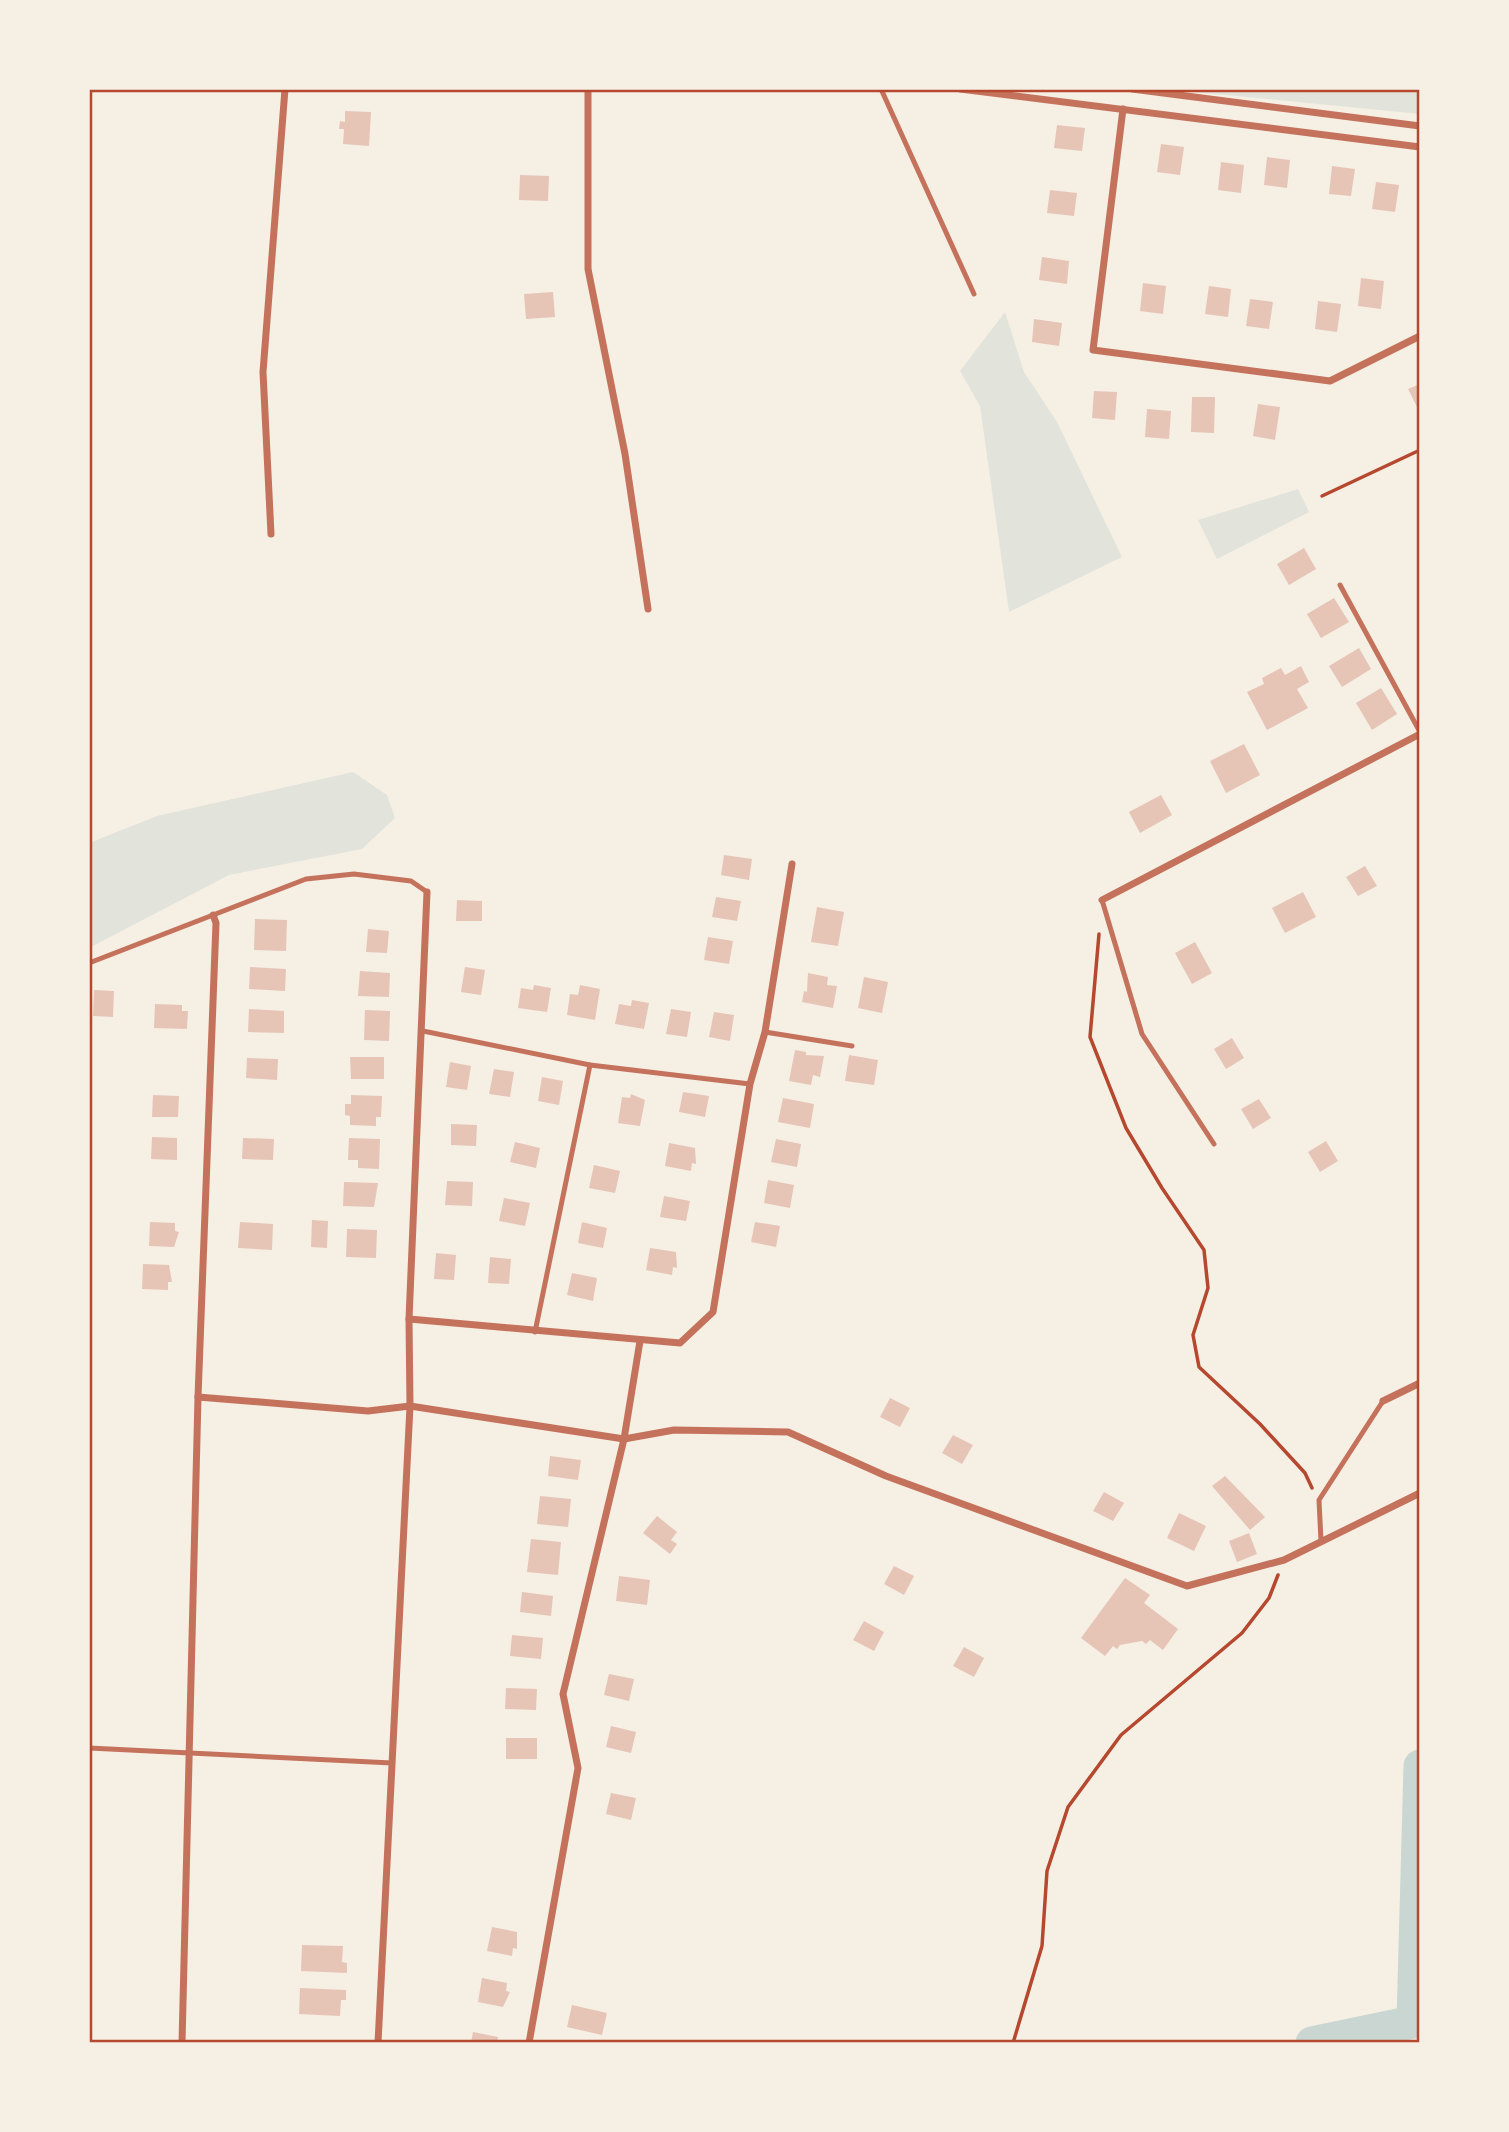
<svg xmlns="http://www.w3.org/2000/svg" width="1509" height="2132" font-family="'Times New Roman',serif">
<rect width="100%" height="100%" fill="#f6efe4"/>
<g fill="#e2e4dc">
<path d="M 1177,89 L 1420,89 L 1420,114 L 1196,92 Z"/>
<path d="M 1005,312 L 1024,372 L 1057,422 L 1122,557 L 1009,612 L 980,406 L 960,371 Z"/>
<path d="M 1298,489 L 1309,512 L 1217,559 L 1198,520 Z"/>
<path d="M 353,772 L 387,795 L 395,818 L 362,849 L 229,875 L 89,948 L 89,843 L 157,816 Z"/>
</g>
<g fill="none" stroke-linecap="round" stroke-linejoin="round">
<path stroke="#c9d6d2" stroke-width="33" d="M 1312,2043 L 1413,2022 L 1420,1766"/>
</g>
<g fill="#e6c5b7">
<path d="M 345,111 L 371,112 L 369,146 L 343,144 L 344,129 L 339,129 L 340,121 L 345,122 Z"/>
<path d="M 1057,125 L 1085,128 L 1082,151 L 1054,148 Z"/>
<path d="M 1161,144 L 1184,147 L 1180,175 L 1157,172 Z"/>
<path d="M 1267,157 L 1290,160 L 1287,188 L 1264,185 Z"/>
<path d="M 1221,162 L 1244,165 L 1241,193 L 1218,190 Z"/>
<path d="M 1332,166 L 1355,169 L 1351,196 L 1329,194 Z"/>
<path d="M 520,175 L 549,176 L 548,201 L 519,200 Z"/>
<path d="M 1376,182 L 1399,185 L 1395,212 L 1372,209 Z"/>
<path d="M 1050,190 L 1077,193 L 1074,216 L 1047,213 Z"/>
<path d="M 1042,257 L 1069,261 L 1067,284 L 1039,280 Z"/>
<path d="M 1361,278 L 1384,281 L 1381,309 L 1358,306 Z"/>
<path d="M 1143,283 L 1166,286 L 1163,314 L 1140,311 Z"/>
<path d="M 1209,286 L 1231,289 L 1228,317 L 1205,314 Z"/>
<path d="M 553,292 L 555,317 L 526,319 L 524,294 Z"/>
<path d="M 1250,299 L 1273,302 L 1269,329 L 1246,326 Z"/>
<path d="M 1318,301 L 1341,304 L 1337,332 L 1315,329 Z"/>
<path d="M 1034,319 L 1062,323 L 1059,346 L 1032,342 Z"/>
<path d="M 1420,384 L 1420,413 L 1408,389 Z"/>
<path d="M 1094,391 L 1117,392 L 1115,420 L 1092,418 Z"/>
<path d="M 1192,397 L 1215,397 L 1214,433 L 1191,432 Z"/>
<path d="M 1258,404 L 1280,407 L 1275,440 L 1253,436 Z"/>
<path d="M 1147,409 L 1171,411 L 1169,439 L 1145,437 Z"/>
<path d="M 1304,548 L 1316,569 L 1289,585 L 1277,564 Z"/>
<path d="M 1334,598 L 1349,622 L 1321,638 L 1307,614 Z"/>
<path d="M 1359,648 L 1371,669 L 1342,687 L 1329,666 Z"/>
<path d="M 1301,666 L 1309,682 L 1297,689 L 1308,708 L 1267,730 L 1247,692 L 1264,684 L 1262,678 L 1281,668 L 1285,675 Z"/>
<path d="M 1381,688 L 1397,714 L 1372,730 L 1356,703 Z"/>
<path d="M 1244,744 L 1260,775 L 1226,793 L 1210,761 Z"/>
<path d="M 1161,795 L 1172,815 L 1140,833 L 1129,812 Z"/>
<path d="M 724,855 L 752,859 L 749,880 L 721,875 Z"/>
<path d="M 1365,866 L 1377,886 L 1358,896 L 1346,877 Z"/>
<path d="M 1303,892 L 1316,917 L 1285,933 L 1272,908 Z"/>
<path d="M 716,897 L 741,901 L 737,921 L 712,917 Z"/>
<path d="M 457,900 L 482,901 L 482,921 L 456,921 Z"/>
<path d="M 817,907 L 844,912 L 838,946 L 811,942 Z"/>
<path d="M 255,919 L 287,920 L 286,951 L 254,950 Z"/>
<path d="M 368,929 L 389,931 L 387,953 L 366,952 Z"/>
<path d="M 708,937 L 733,941 L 729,964 L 704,960 Z"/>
<path d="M 1195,942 L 1212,973 L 1192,984 L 1175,953 Z"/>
<path d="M 250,967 L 286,969 L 285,991 L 249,989 Z"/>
<path d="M 465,967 L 485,970 L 481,995 L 461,992 Z"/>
<path d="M 360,971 L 390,973 L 389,997 L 358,996 Z"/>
<path d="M 808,973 L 828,977 L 827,985 L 837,986 L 833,1008 L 802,1002 L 804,991 L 807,992 Z"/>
<path d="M 864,977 L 888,982 L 882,1013 L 858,1008 Z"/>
<path d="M 534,985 L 551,988 L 547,1012 L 518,1008 L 521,988 L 533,990 Z"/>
<path d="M 580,985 L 600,989 L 595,1020 L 567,1015 L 570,994 L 578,995 Z"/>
<path d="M 94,990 L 114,991 L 113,1017 L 93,1016 Z"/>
<path d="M 632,1000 L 649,1003 L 644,1029 L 615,1024 L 619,1004 L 631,1006 Z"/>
<path d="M 155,1004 L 182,1005 L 182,1011 L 188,1011 L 187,1029 L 154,1028 Z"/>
<path d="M 249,1009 L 284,1011 L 284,1033 L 248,1032 Z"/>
<path d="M 671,1009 L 691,1012 L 687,1037 L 666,1034 Z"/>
<path d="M 365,1010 L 390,1011 L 389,1041 L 364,1040 Z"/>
<path d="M 714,1012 L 734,1015 L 730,1041 L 709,1037 Z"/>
<path d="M 1232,1038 L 1244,1058 L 1226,1069 L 1214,1049 Z"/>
<path d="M 795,1050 L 806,1052 L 806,1055 L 824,1056 L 820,1077 L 813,1075 L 811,1085 L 789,1081 Z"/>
<path d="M 849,1055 L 878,1060 L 874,1085 L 845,1081 Z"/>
<path d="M 350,1057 L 384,1057 L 384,1079 L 351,1079 Z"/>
<path d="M 247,1058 L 278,1059 L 277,1080 L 246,1078 Z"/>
<path d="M 450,1062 L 471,1066 L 467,1090 L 446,1087 Z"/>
<path d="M 494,1069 L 514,1072 L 510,1097 L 489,1094 Z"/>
<path d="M 542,1077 L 563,1081 L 559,1105 L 538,1101 Z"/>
<path d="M 683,1092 L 709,1096 L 705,1117 L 679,1112 Z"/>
<path d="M 631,1094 L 645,1100 L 640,1126 L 618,1123 L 622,1097 L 630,1098 Z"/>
<path d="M 153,1095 L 179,1096 L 178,1117 L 152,1117 Z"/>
<path d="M 351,1095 L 382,1096 L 381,1117 L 376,1117 L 376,1126 L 350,1125 L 350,1116 L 345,1115 L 345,1104 L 351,1104 Z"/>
<path d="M 783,1098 L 814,1104 L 810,1128 L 778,1122 Z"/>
<path d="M 1259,1099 L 1271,1118 L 1253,1129 L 1241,1109 Z"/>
<path d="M 451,1124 L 477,1125 L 476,1146 L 451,1145 Z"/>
<path d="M 152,1137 L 177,1138 L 177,1160 L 151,1159 Z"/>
<path d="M 243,1138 L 274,1139 L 273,1160 L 242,1159 Z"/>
<path d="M 349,1138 L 380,1139 L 379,1169 L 358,1168 L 358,1160 L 348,1160 Z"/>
<path d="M 776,1139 L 801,1144 L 797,1167 L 771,1162 Z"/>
<path d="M 1326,1141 L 1338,1161 L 1320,1172 L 1308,1152 Z"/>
<path d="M 515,1142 L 540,1148 L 536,1168 L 510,1162 Z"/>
<path d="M 669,1143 L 695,1148 L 696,1164 L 692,1163 L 691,1171 L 665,1166 Z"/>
<path d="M 594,1165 L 620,1171 L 615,1193 L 589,1188 Z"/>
<path d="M 768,1180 L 794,1185 L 790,1208 L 764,1203 Z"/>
<path d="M 447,1181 L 473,1182 L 472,1206 L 445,1205 Z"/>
<path d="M 344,1182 L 378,1183 L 374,1207 L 343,1206 Z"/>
<path d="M 664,1196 L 690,1201 L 686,1221 L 660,1217 Z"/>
<path d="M 504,1198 L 530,1203 L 525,1226 L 499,1221 Z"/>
<path d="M 312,1220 L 328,1221 L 327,1248 L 311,1247 Z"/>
<path d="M 150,1222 L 175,1223 L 175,1231 L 179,1232 L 174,1247 L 149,1246 Z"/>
<path d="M 240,1222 L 273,1224 L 272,1250 L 238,1248 Z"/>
<path d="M 582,1222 L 607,1228 L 603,1248 L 578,1243 Z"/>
<path d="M 755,1222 L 780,1226 L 776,1247 L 751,1242 Z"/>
<path d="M 347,1229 L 377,1230 L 376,1258 L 346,1257 Z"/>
<path d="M 650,1248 L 676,1252 L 677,1268 L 673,1267 L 672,1275 L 646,1270 Z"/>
<path d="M 436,1253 L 456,1255 L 454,1280 L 434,1279 Z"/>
<path d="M 490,1257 L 511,1259 L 509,1284 L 488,1283 Z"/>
<path d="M 143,1264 L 169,1265 L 172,1282 L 168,1282 L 168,1290 L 142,1289 Z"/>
<path d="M 572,1273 L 597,1278 L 593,1301 L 567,1295 Z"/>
<path d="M 890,1398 L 910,1408 L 900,1427 L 880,1417 Z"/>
<path d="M 953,1435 L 973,1445 L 962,1464 L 942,1453 Z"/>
<path d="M 550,1456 L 581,1460 L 578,1480 L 548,1476 Z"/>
<path d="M 1225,1476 L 1265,1517 L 1250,1530 L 1212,1486 Z"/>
<path d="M 1104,1492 L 1124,1503 L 1113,1521 L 1093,1511 Z"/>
<path d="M 540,1496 L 571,1499 L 568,1527 L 537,1524 Z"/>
<path d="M 1179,1513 L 1206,1526 L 1194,1551 L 1167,1538 Z"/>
<path d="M 657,1516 L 677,1532 L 671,1540 L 677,1544 L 670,1554 L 643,1533 Z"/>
<path d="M 1249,1533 L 1257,1554 L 1237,1562 L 1229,1541 Z"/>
<path d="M 531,1539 L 561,1542 L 558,1575 L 527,1572 Z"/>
<path d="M 894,1566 L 914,1576 L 904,1595 L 884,1584 Z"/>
<path d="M 619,1576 L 650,1580 L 647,1605 L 616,1601 Z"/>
<path d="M 1125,1578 L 1150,1595 L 1144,1603 L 1178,1629 L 1163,1650 L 1150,1640 L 1146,1644 L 1142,1641 L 1120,1645 L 1117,1649 L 1113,1646 L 1105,1656 L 1081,1638 Z"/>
<path d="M 522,1592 L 553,1596 L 551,1616 L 520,1612 Z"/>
<path d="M 864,1621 L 884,1632 L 874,1651 L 853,1640 Z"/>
<path d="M 512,1635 L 543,1638 L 541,1659 L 510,1656 Z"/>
<path d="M 964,1647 L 984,1658 L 974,1677 L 953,1666 Z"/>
<path d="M 609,1674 L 634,1679 L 629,1701 L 604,1695 Z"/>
<path d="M 506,1688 L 537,1689 L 536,1710 L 505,1709 Z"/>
<path d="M 611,1726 L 636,1732 L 631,1753 L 606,1747 Z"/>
<rect x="506" y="1738" width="31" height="21"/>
<path d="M 611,1793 L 636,1798 L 631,1820 L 606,1814 Z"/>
<path d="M 492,1927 L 517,1932 L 517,1949 L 513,1948 L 512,1956 L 487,1951 Z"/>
<path d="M 302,1945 L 343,1946 L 342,1962 L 347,1963 L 347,1973 L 301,1971 Z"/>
<path d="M 482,1978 L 507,1983 L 506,1991 L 510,1992 L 503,2007 L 478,2002 Z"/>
<path d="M 300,1988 L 346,1990 L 346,2000 L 341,2000 L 340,2016 L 299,2014 Z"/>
<path d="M 572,2005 L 607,2013 L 602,2035 L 567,2027 Z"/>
<path d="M 473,2032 L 498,2037 L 497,2043 L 471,2043 Z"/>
</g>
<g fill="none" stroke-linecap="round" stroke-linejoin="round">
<g stroke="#b5482f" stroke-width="3.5">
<path d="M 1322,496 L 1420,450"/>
<path d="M 1099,934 L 1090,1037 L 1126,1128 L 1162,1188 L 1204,1250 L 1208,1288 L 1193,1335 L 1199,1367 L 1260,1424 L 1305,1473 L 1312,1488"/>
<path d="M 1013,2043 L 1042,1946 L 1047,1871 L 1068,1807 L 1121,1735 L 1242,1633 L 1269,1598 L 1278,1575"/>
</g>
<g stroke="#c5725c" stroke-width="5">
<path d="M 881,89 L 974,294"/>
<path d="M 1340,585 L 1420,732"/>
<path d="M 1102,900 L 1142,1034 L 1214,1144"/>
<path d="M 89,963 L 306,879 L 354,874 L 411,881 L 427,892"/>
<path d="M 423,1031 L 590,1065 L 750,1084"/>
<path d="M 765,1032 L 852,1046"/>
<path d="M 535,1332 L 590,1065"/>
<path d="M 1321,1541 L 1319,1500 L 1383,1401"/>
<path d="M 89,1748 L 392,1763"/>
</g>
<g stroke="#c5725c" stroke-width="7">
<path d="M 588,89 L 588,269 L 625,454 L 648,609"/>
<path d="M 960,89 L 1420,147"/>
<path d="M 1132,89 L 1420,126"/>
<path d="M 1123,109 L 1093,350 L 1330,381 L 1420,336"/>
<path d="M 271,534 L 263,372 L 285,89"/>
<path d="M 1102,900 L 1420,734"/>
<path d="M 409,1319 L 680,1343 L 713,1312 L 750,1084 L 765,1032 L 792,864"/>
<path d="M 198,1397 L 368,1411 L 410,1406 L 624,1439 L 674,1430 L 788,1432 L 886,1476 L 1187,1586 L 1284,1560 L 1420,1493"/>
<path d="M 1383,1401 L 1420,1383"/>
<path d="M 182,2043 L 198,1397 L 216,923 L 213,915"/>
<path d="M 378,2043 L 410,1406 L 409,1319 L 427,892"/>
<path d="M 529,2043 L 578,1768 L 563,1694 L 624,1439 L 640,1341"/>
</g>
</g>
<rect width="1509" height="2132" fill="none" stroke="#f6efe4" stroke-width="182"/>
<rect x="91" y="91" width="1327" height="1950" fill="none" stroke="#b5482f" stroke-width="2.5"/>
</svg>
